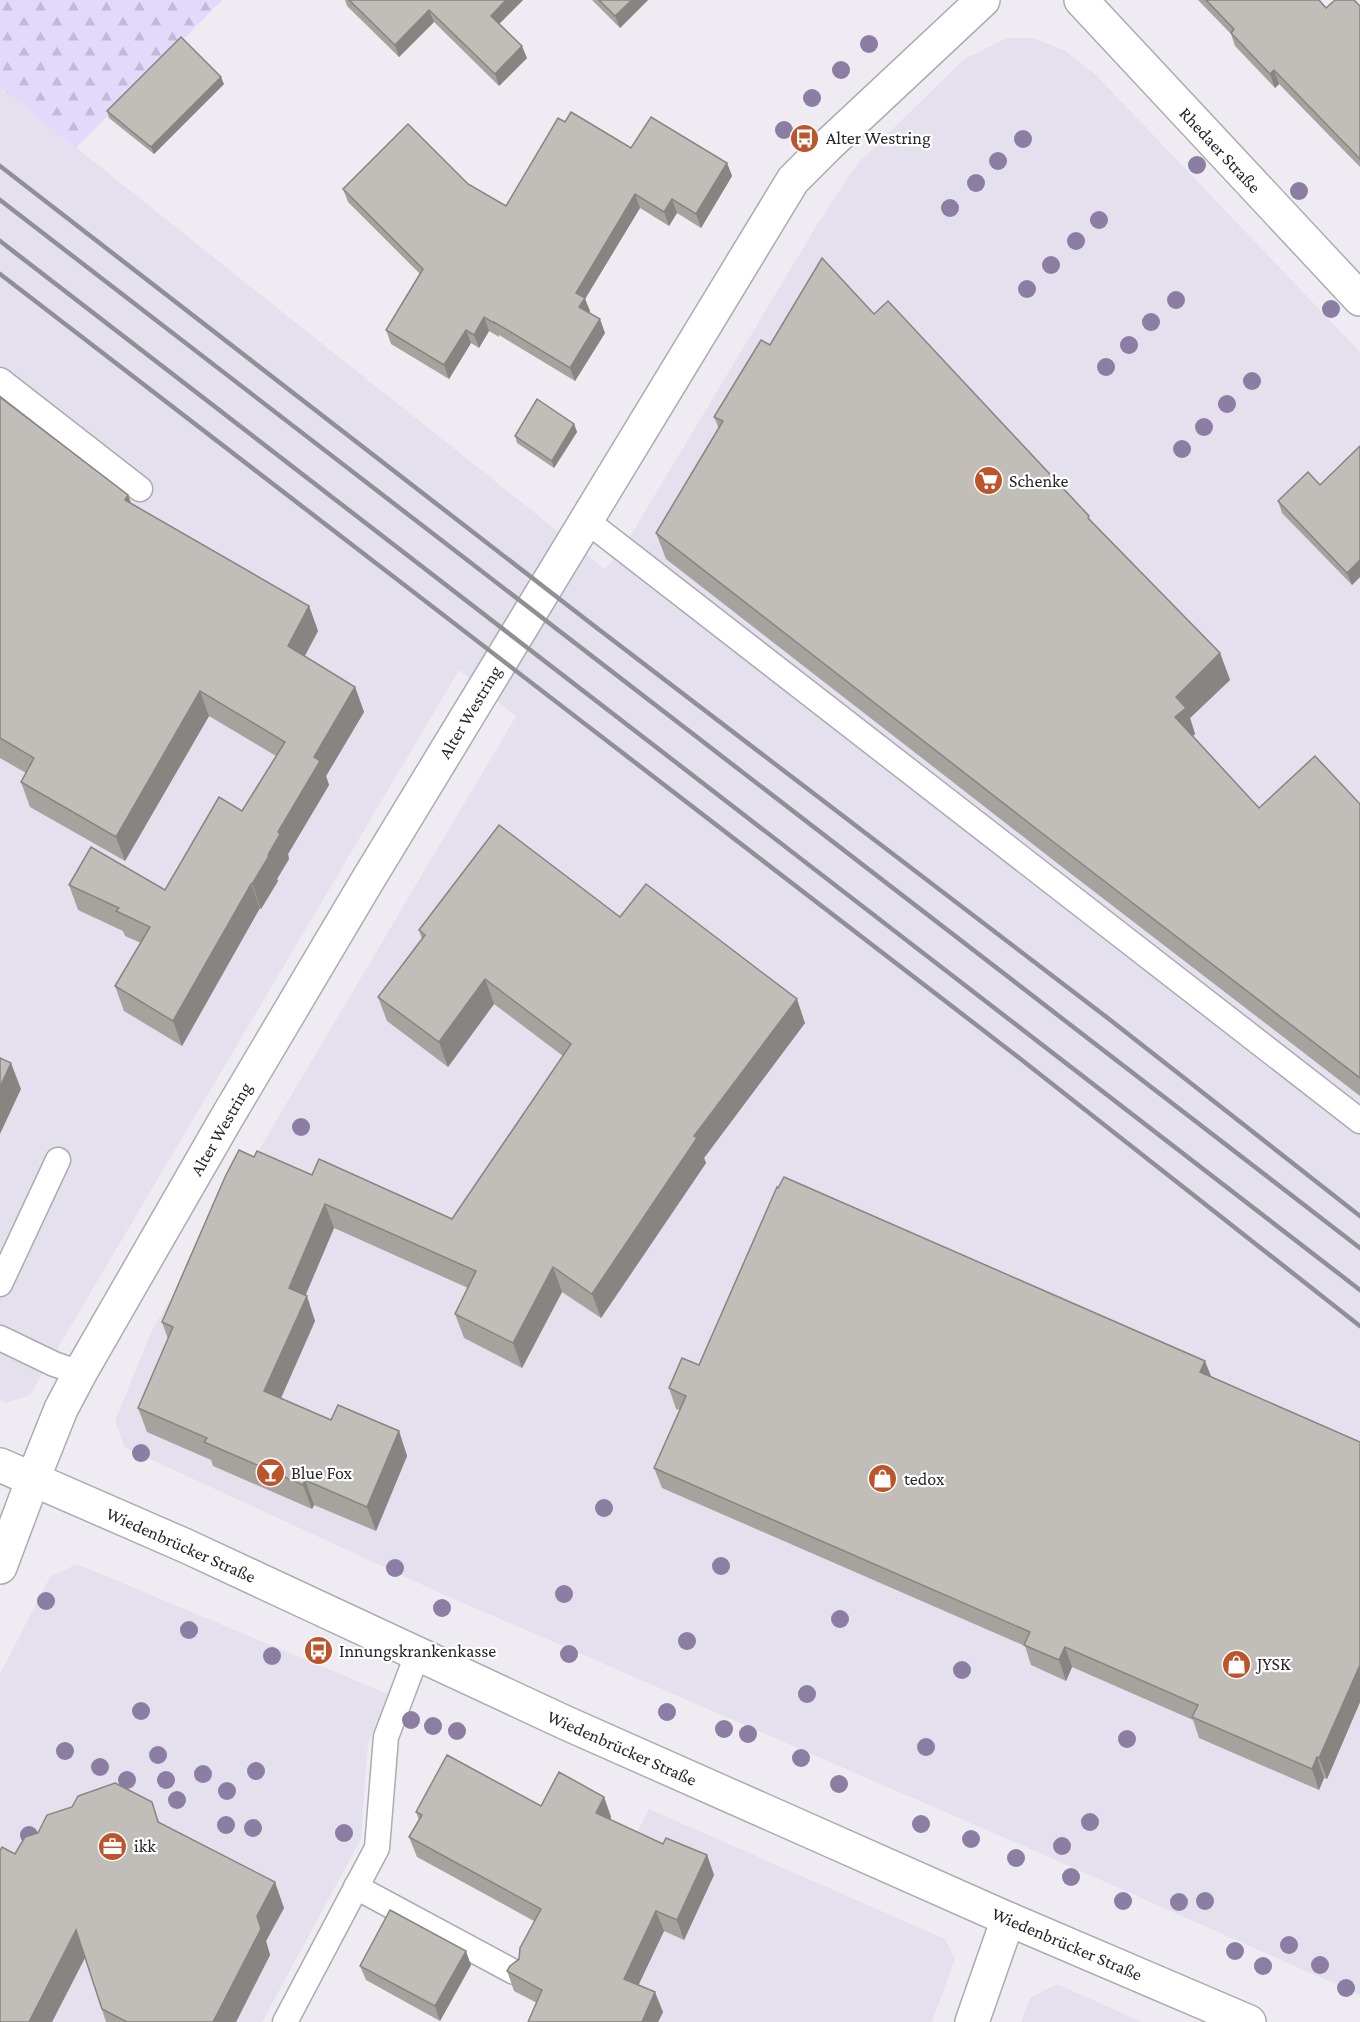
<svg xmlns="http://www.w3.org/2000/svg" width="1360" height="2022" font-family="'Crimson Pro',serif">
<defs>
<pattern id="forest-firs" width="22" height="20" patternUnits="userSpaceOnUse" patternTransform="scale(1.5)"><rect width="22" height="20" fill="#e3d9fb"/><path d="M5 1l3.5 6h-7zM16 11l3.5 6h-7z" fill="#c3bad7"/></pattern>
</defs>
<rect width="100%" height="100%" fill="#eeecf2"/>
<g fill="#e4e0ee">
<path d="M 1007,38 L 1033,38 L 1064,50 L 1095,74 L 1360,352 L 1360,1995 L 1058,1861 L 438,1592 L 124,1447 L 115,1421 L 151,1332 L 516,716 L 459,670 L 30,1395 L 6,1403 L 0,1400 L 0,87 L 605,569 L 623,548 L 817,225 L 857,164 L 964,59 Z"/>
<path d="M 77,1564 L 390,1695 L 368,1743 L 361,1839 L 262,2022 L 0,2022 L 0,1674 L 50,1577 Z"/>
<path d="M 649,1809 L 945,1939 L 955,1959 L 932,2022 L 544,2022 L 580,1943 Z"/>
<path d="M 1057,1984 L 1142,2022 L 1021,2022 L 1030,1998 Z"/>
</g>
<path fill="url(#forest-firs)" d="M 0,0 L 222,0 L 76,148 L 0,87 Z"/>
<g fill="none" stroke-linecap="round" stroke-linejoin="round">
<defs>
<g id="lane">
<path d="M 0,380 L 140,489"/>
<path d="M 587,521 L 1360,1121"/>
<path d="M 0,1284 L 58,1160"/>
<path d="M 0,1338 L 54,1364 L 80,1373"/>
<path d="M 356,1887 L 514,1972"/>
<path d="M 285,2022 L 377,1848 L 386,1737 L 417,1655"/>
</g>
<g id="street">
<path d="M 1081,0 L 1360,299"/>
<path d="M 33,1479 L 61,1409 L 80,1373 L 226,1119 L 366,883 L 793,180 L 827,146 L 983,0"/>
<path d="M 972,2022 L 1008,1919"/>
</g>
<g id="secondary">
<path d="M 0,1465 L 186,1546 L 566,1723 L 1008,1919 L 1249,2022"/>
<path d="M 0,1567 L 33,1479"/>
</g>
</defs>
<use href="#lane" stroke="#acabb1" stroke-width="27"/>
<use href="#street" stroke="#acabb1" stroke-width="36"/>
<use href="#secondary" stroke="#acabb1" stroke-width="36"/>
<use href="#lane" stroke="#fff" stroke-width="24"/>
<use href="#street" stroke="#fff" stroke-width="33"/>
<use href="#secondary" stroke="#fff" stroke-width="33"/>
<g stroke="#908f93" stroke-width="4.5">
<path d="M 0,166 L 593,625 L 1109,1019 L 1360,1216"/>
<path d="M 0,200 L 1360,1248"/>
<path d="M 0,241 L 1360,1290"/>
<path d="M 0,274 L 1018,1057 L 1360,1326"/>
</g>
</g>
<g fill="#8c7da2">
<circle cx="869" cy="44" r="9"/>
<circle cx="841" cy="70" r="9"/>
<circle cx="812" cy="98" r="9"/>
<circle cx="784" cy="130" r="9"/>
<circle cx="1023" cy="139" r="9"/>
<circle cx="998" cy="161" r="9"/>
<circle cx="1197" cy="165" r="9"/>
<circle cx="976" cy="183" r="9"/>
<circle cx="1299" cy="191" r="9"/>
<circle cx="950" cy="208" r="9"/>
<circle cx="1099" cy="220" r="9"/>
<circle cx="1076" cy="241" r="9"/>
<circle cx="1051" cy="265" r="9"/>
<circle cx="1027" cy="289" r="9"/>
<circle cx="1176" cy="300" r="9"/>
<circle cx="1331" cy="309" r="9"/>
<circle cx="1151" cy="322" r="9"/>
<circle cx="1129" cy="345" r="9"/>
<circle cx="1106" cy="367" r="9"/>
<circle cx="1252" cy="381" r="9"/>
<circle cx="1227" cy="404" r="9"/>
<circle cx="1204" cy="427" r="9"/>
<circle cx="1182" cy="449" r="9"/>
<circle cx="301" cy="1127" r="9"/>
<circle cx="141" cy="1453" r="9"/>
<circle cx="604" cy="1508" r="9"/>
<circle cx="721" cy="1566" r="9"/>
<circle cx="395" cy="1568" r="9"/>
<circle cx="564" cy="1594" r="9"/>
<circle cx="46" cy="1601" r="9"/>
<circle cx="442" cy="1608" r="9"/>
<circle cx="840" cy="1619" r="9"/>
<circle cx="189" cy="1630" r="9"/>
<circle cx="687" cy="1641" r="9"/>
<circle cx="569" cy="1654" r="9"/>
<circle cx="272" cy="1656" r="9"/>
<circle cx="962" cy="1670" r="9"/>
<circle cx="807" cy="1694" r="9"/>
<circle cx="141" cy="1711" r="9"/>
<circle cx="667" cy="1712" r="9"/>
<circle cx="411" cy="1720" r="9"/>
<circle cx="433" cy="1726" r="9"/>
<circle cx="724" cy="1729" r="9"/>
<circle cx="457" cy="1731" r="9"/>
<circle cx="748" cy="1734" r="9"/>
<circle cx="1127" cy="1739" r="9"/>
<circle cx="926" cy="1747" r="9"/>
<circle cx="65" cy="1751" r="9"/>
<circle cx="158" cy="1755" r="9"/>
<circle cx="801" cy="1758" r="9"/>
<circle cx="100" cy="1767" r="9"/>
<circle cx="256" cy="1771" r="9"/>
<circle cx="203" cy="1774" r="9"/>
<circle cx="127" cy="1780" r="9"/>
<circle cx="166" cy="1780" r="9"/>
<circle cx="839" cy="1784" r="9"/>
<circle cx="227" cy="1791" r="9"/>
<circle cx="177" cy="1800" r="9"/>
<circle cx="1090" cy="1822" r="9"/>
<circle cx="921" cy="1824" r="9"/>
<circle cx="226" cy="1825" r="9"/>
<circle cx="253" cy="1828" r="9"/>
<circle cx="344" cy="1833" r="9"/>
<circle cx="29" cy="1835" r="9"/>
<circle cx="971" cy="1839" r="9"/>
<circle cx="1062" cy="1846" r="9"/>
<circle cx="1016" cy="1858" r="9"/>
<circle cx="1071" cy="1877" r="9"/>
<circle cx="1123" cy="1901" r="9"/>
<circle cx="1205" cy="1901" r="9"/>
<circle cx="1179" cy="1902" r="9"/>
<circle cx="1289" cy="1945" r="9"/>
<circle cx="1235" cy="1951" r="9"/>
<circle cx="1320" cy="1965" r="9"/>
<circle cx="1263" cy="1966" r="9"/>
<circle cx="1346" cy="1988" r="9"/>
</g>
<g fill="#a6a39e">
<path d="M 345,0 L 523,0 L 499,24 L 527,58 L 499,86 L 434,22 L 399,57 L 347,6 Z"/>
<path d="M 592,0 L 648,0 L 620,28 Z"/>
<path d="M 1198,0 L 1319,0 L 1326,8 L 1360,6 L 1360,167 L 1279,84 L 1275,88 L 1235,46 L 1231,34 Z"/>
<path d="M 224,84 L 154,154 L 109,118 L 107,111 Z"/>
<path d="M 565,122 L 631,148 L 727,163 L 732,176 L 701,228 L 677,213 L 669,226 L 640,208 L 585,299 L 590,311 L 589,313 L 605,333 L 575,381 L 499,335 L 499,337 L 489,331 L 479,348 L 471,343 L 449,379 L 391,344 L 386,330 L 420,274 L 348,202 L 343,189 L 468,184 L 506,206 Z"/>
<path d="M 874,314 L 1091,521 L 1220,653 L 1230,680 L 1190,718 L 1195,734 L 1193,736 L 1259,808 L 1360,804 L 1360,1096 L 1057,863 L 666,559 L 656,533 L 719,429 L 714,417 L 770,345 Z"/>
<path d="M 0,397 L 131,503 L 309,606 L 318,631 L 304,656 L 355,687 L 364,712 L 326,776 L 329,785 L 288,854 L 289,859 L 277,879 L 278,881 L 261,909 L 260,908 L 182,1046 L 124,1011 L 115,986 L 141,943 L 125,936 L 123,931 L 78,910 L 69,885 L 165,890 L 242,811 L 276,756 L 209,716 L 125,861 L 30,807 L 21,782 L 26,773 L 0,758 Z"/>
<path d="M 574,424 L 577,432 L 554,468 L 517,443 L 515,436 Z"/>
<path d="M 1360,446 L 1360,577 L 1352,585 L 1282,513 L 1278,501 L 1320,485 Z"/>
<path d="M 620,917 L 805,1023 L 704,1158 L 706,1163 L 601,1318 L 562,1292 L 522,1368 L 464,1338 L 455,1314 L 468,1288 L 334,1228 L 305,1296 L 315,1321 L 281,1398 L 331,1420 L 399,1431 L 407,1456 L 376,1531 L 314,1505 L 312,1509 L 213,1466 L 211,1460 L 147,1432 L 138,1408 L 168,1339 L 162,1322 L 254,1157 L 452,1219 L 563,1056 L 494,1004 L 448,1067 L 387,1021 L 378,997 L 422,939 L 419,930 Z"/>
<path d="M 1211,1377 L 1360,1442 L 1360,1702 L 1327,1779 L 1324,1778 L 1319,1790 L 1199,1738 L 1193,1720 L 1072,1667 L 1066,1681 L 1031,1665 L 1025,1646 L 662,1488 L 654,1468 L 680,1410 L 676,1409 L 669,1388 Z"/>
<path d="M 604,1797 L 611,1817 L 610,1820 L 663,1844 L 707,1855 L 714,1875 L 684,1940 L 664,1931 L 638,1985 L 663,2012 L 658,2022 L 528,2022 L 537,2003 L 514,1991 L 507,1971 L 519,1959 L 534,1921 L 417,1857 L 409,1837 L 419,1820 L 416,1812 L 541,1806 Z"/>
<path d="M 152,1802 L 159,1822 L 284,1908 L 266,1941 L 270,1955 L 236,2022 L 106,2022 L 85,1957 L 52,2022 L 0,2022 L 15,1854 Z"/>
<path d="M 471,1965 L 440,2021 L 366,1980 L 360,1966 Z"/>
</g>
<g fill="#878481">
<path d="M 506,0 L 523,0 L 495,28 L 491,16 Z"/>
<path d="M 632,0 L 648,0 L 620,28 L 615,16 Z"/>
<path d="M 429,10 L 434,22 L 399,57 L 395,45 Z"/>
<path d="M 522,46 L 527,58 L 499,86 L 495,74 Z"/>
<path d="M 1274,70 L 1279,84 L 1275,88 L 1270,74 Z"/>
<path d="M 221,77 L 224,84 L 154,154 L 151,147 Z"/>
<path d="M 727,163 L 732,176 L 701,228 L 696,214 Z"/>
<path d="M 635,194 L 640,208 L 585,299 L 590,311 L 584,320 L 579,307 L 576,293 Z"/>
<path d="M 672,199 L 677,213 L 669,226 L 664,212 Z"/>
<path d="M 484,317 L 489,331 L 479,348 L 474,335 Z"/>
<path d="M 600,319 L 605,333 L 575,381 L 570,368 Z"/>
<path d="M 466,330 L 471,343 L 449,379 L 444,365 Z"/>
<path d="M 574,424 L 577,432 L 554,468 L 552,461 Z"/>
<path d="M 128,495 L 137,519 L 125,500 Z"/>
<path d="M 1360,560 L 1360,577 L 1352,585 L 1347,573 Z"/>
<path d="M 309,606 L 318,631 L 297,671 L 288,646 Z"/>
<path d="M 1220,653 L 1230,680 L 1190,718 L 1195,734 L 1185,743 L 1175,717 L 1176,697 Z"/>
<path d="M 355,687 L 364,712 L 326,776 L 329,785 L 288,854 L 289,859 L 277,879 L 278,881 L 261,909 L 252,884 L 268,855 L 278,832 L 314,757 Z"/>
<path d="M 200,691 L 209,716 L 125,861 L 116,837 Z"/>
<path d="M 251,884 L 260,908 L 182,1046 L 173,1021 Z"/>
<path d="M 485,979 L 494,1004 L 448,1067 L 439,1042 Z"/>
<path d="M 797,999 L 805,1023 L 704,1158 L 706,1163 L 601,1318 L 592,1294 L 694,1136 Z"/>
<path d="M 11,1063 L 21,1089 L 0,1134 L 0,1087 Z"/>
<path d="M 325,1204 L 334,1228 L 298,1313 L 289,1288 Z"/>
<path d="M 553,1267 L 562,1292 L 522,1368 L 513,1343 Z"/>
<path d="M 307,1296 L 315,1321 L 273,1416 L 264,1391 Z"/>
<path d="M 1205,1361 L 1213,1381 L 1200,1372 Z"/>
<path d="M 399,1431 L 407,1456 L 376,1531 L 367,1507 Z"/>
<path d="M 305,1480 L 314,1505 L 312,1509 L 303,1485 Z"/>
<path d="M 1065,1647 L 1072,1667 L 1066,1681 L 1059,1660 Z"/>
<path d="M 1360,1665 L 1360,1702 L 1327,1779 L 1319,1758 Z"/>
<path d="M 1317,1757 L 1324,1778 L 1319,1790 L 1312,1769 Z"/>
<path d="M 604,1797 L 611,1817 L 603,1833 L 596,1813 Z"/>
<path d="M 707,1855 L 714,1875 L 684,1940 L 677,1920 Z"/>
<path d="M 275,1882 L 284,1908 L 266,1941 L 270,1955 L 236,2022 L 213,2022 L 257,1916 Z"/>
<path d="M 656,1911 L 664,1931 L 632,1999 L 624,1979 Z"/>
<path d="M 76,1930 L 86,1956 L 52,2022 L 29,2022 Z"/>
<path d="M 466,1951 L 471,1965 L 440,2021 L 435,2006 Z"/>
<path d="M 655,1992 L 663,2012 L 658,2022 L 642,2022 Z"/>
</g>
<g fill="#c1bdb8" stroke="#878481" stroke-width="1.5">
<path d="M 349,0 L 506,0 L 491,16 L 522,46 L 495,74 L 429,10 L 395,45 Z"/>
<path d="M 599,0 L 632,0 L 615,16 Z"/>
<path d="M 1206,0 L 1319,0 L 1326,8 L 1335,0 L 1354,0 L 1360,6 L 1360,159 L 1274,70 L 1270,74 L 1231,33 L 1234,29 Z"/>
<path d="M 181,37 L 221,77 L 151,147 L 107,111 Z"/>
<path d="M 571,112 L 631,148 L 651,117 L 727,163 L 696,214 L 672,199 L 664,212 L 635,194 L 576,293 L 585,298 L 579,307 L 600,319 L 570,368 L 494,322 L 494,323 L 484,317 L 474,335 L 466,330 L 444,365 L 386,330 L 423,269 L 343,189 L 408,124 L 468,184 L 506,206 L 558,118 L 565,122 Z"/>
<path d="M 822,258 L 874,314 L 888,301 L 1089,516 L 1088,518 L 1220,653 L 1176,697 L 1186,708 L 1175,717 L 1259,808 L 1315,756 L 1360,804 L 1360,1078 L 1047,837 L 656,533 L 723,421 L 714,417 L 761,340 L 770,345 Z"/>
<path d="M 0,397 L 128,495 L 125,500 L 309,606 L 288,646 L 355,687 L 314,757 L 320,761 L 278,832 L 280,834 L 268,855 L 269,856 L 252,884 L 251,884 L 173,1021 L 115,986 L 150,927 L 116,911 L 119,908 L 69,885 L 91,847 L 165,890 L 219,797 L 242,811 L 285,742 L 200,691 L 116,837 L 21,782 L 34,758 L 0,738 Z"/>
<path d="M 537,399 L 574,424 L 552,461 L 515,436 Z"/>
<path d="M 1360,446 L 1360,560 L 1347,573 L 1278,501 L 1308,472 L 1320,485 Z"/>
<path d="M 499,825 L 620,917 L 646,884 L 797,999 L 694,1136 L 697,1138 L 592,1294 L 553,1267 L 513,1343 L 455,1314 L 476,1271 L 325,1204 L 289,1288 L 307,1296 L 264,1391 L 331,1420 L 338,1405 L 399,1431 L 367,1507 L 305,1480 L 303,1485 L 204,1442 L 207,1438 L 138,1408 L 173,1327 L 162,1322 L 225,1177 L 239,1150 L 254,1157 L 257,1151 L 312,1175 L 319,1159 L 452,1219 L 571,1044 L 485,979 L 439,1042 L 378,997 L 425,935 L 419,930 Z"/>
<path d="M 0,1058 L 11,1063 L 0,1087 Z"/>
<path d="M 784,1177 L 1205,1361 L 1200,1372 L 1360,1442 L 1360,1665 L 1319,1758 L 1317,1757 L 1312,1769 L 1192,1717 L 1198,1705 L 1065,1647 L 1059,1660 L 1024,1645 L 1030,1632 L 654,1468 L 686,1396 L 669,1388 L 682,1358 L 699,1365 L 777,1187 L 778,1188 Z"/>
<path d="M 447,1755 L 541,1806 L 559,1772 L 604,1797 L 596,1813 L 663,1844 L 666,1838 L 707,1855 L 677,1920 L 656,1911 L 624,1979 L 655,1992 L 642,2022 L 528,2022 L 542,1990 L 507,1971 L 510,1966 L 519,1959 L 520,1948 L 541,1909 L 409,1837 L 422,1815 L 416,1812 Z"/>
<path d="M 115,1783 L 152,1802 L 158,1822 L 275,1882 L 257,1916 L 261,1929 L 213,2022 L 127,2022 L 102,2009 L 76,1930 L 29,2022 L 0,2022 L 0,1851 L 2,1847 L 15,1854 L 25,1837 L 38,1833 L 47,1815 L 72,1807 L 78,1796 Z"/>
<path d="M 390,1910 L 466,1951 L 435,2006 L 360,1966 Z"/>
</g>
<defs>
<symbol id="bus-disc" viewBox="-11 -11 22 22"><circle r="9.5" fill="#bc542c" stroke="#fff"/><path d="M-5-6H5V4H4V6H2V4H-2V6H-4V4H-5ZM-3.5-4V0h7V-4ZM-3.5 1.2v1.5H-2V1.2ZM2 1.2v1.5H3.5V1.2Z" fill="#fff"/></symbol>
<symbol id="supermarket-disc" viewBox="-11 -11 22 22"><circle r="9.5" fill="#bc542c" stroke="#fff"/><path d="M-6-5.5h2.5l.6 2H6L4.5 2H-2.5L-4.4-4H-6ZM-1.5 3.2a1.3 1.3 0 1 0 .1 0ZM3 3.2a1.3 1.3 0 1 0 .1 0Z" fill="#fff"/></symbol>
<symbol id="bar-disc" viewBox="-11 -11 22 22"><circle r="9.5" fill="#bc542c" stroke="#fff"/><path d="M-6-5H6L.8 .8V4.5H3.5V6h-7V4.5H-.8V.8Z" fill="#fff"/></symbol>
<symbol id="shop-disc" viewBox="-11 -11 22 22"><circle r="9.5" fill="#bc542c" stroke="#fff"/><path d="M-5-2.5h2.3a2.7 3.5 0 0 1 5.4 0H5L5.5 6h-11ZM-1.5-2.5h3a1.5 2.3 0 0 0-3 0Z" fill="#fff"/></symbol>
<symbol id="office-disc" viewBox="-11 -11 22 22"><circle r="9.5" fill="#bc542c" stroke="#fff"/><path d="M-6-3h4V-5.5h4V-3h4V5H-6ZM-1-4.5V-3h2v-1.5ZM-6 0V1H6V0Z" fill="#fff"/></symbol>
</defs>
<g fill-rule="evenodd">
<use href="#bus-disc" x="788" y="122" width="33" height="33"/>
<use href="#supermarket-disc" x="972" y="464" width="33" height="33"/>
<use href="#bar-disc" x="254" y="1456" width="33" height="33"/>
<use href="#shop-disc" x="866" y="1462" width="33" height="33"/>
<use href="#bus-disc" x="302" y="1634" width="33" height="33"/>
<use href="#shop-disc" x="1220" y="1648" width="33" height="33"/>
<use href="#office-disc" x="96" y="1830" width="33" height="33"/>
</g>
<g text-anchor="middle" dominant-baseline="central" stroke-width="4.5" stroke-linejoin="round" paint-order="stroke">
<g font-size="18" fill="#272629" stroke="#fff" text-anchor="start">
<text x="826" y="138">Alter Westring</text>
<text x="1009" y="481">Schenke</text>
<text x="291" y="1473">Blue Fox</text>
<text x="904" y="1479">tedox</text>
<text x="339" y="1651">Innungskrankenkasse</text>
<text x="1257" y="1664">JYSK</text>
<text x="134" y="1846">ikk</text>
</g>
<g font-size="18" fill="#272629" stroke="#fff">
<text transform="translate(1220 150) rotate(47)">Rhedaer Straße</text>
<text transform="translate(470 712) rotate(-59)">Alter Westring</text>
<text transform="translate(221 1129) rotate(-60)">Alter Westring</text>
<text transform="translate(181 1545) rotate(24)">Wiedenbrücker Straße</text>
<text transform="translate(622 1748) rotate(24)">Wiedenbrücker Straße</text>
<text transform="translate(1067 1944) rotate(23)">Wiedenbrücker Straße</text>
</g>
</g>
</svg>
